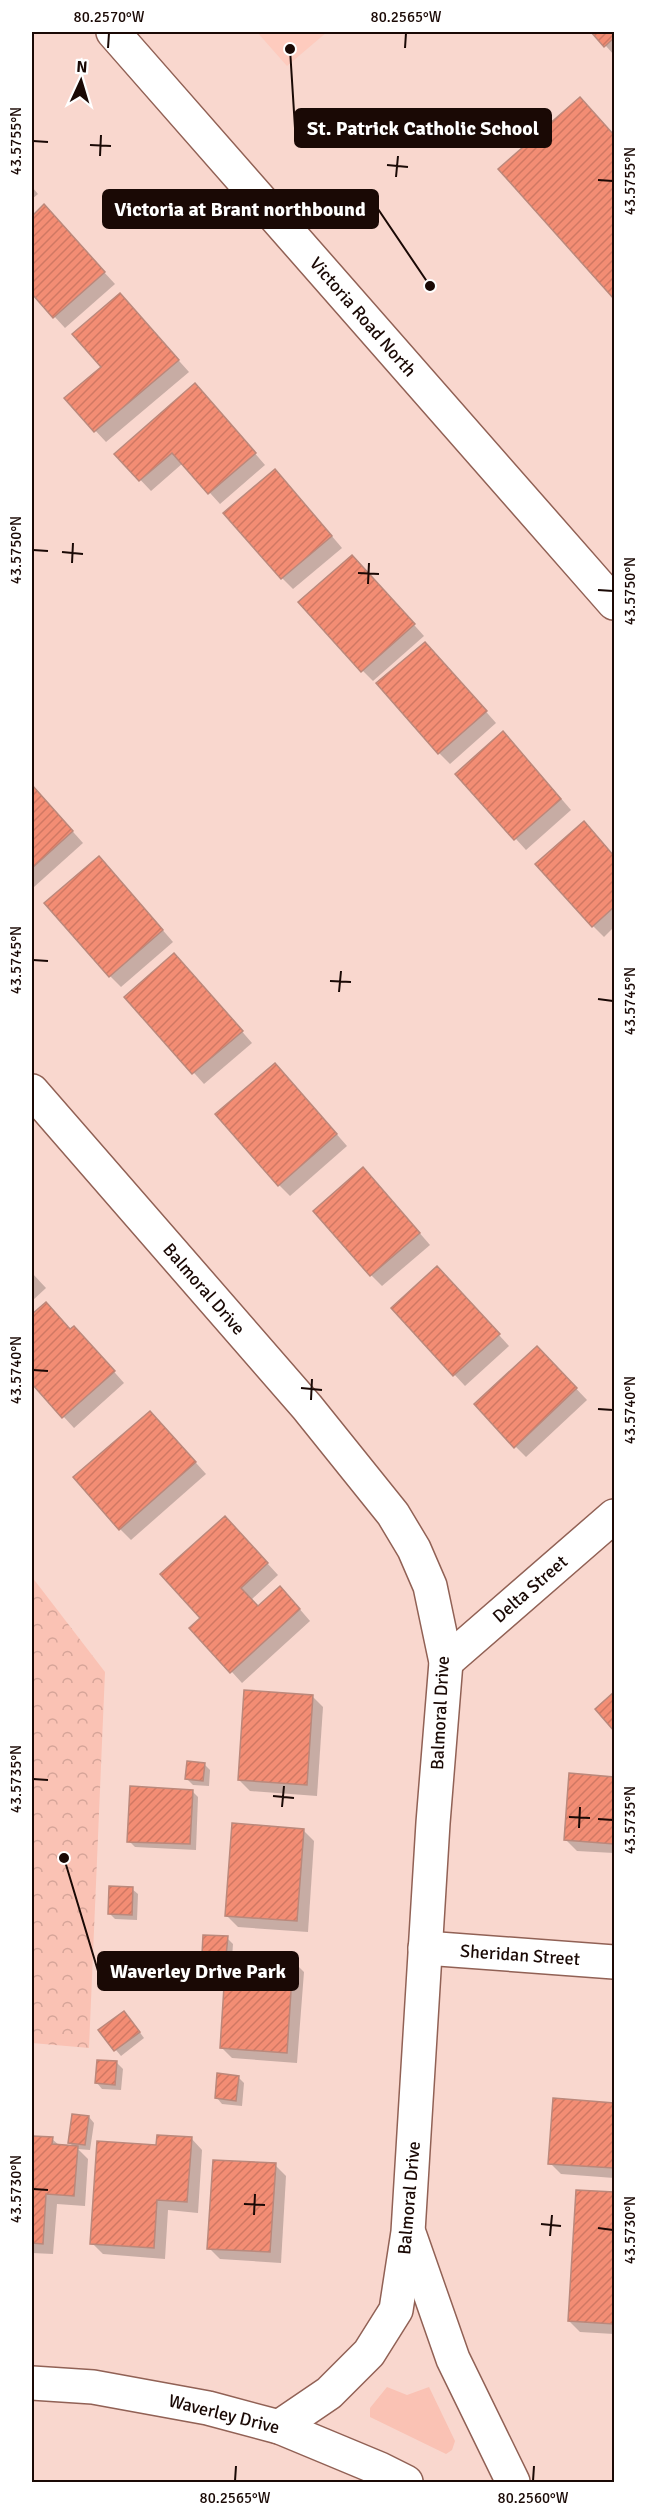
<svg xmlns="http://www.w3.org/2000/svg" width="646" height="2514" font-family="Signika,sans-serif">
<defs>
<pattern id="park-crowns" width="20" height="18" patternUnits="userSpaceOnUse" patternTransform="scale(1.5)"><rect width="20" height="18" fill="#fac2b4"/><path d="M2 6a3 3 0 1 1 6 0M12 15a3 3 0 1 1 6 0" fill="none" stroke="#d6a599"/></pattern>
<pattern id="building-hatch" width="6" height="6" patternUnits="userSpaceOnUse" patternTransform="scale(1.5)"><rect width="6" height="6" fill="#f38d74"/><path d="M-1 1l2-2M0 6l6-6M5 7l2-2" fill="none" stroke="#d07863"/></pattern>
</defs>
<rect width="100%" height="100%" fill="#f9d7ce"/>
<path fill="#fecbbe" d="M 257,32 L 327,32 L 287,66 Z"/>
<path fill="#fac2b4" d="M 387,2387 L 407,2395 L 429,2387 L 455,2441 L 452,2450 L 446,2454 L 370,2417 L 370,2408 Z"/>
<path fill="url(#park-crowns)" d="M 32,1577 L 105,1672 L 89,2048 L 32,2043 Z"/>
<g fill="#0003">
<path d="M 593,32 L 614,32 L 614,55 L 606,46 Z"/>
<path d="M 594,113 L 614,136 L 614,297 L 500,169 Z"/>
<path d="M 32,187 L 38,194 L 32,199 Z"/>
<path d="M 44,207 L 115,284 L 65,328 L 32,292 L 32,218 Z"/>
<path d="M 120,295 L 189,372 L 106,442 L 66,399 L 103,368 Z"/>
<path d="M 206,396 L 265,465 L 220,504 L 183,463 L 151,491 L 116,454 Z"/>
<path d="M 286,482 L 342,548 L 293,589 L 282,578 Z"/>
<path d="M 363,568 L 424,636 L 373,681 L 362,670 Z"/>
<path d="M 436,655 L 496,723 L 450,764 L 439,753 Z"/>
<path d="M 514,744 L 571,810 L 526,850 L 457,774 Z"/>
<path d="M 32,786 L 83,843 L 34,887 L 32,885 Z"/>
<path d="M 595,834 L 614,856 L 614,927 L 604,937 L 593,926 Z"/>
<path d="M 110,869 L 173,942 L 121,987 L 110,976 Z"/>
<path d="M 185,966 L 252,1043 L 204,1084 L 126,997 Z"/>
<path d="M 286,1076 L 347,1146 L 290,1196 L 279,1185 Z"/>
<path d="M 374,1180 L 430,1245 L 382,1286 L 371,1275 Z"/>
<path d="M 32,1273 L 46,1288 L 32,1301 Z"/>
<path d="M 448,1279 L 509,1346 L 465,1386 L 393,1308 Z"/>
<path d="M 46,1304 L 71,1330 L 85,1339 L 124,1383 L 74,1428 L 32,1382 L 32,1316 Z"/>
<path d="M 548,1359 L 587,1400 L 526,1457 L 515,1446 Z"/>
<path d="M 161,1424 L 206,1474 L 131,1540 L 120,1529 Z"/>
<path d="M 236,1529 L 278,1575 L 251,1600 L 258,1608 L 291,1599 L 310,1621 L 242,1683 L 192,1628 L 202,1618 Z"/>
<path d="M 312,1696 L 323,1707 L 317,1796 L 250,1791 L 239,1780 Z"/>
<path d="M 204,1764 L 210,1770 L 209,1786 L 193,1785 L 187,1779 Z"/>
<path d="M 570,1775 L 614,1778 L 614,1853 L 577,1851 L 566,1840 Z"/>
<path d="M 192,1791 L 198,1797 L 196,1850 L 135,1847 L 129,1841 Z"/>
<path d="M 303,1830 L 314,1841 L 308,1932 L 238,1927 L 227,1916 Z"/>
<path d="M 132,1889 L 138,1894 L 137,1920 L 115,1919 L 109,1913 Z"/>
<path d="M 227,1938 L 233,1944 L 232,1958 L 293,1961 L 304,1972 L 297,2063 L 232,2058 L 221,2047 L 227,1961 L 209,1959 L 203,1954 Z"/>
<path d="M 130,2019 L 144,2038 L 121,2056 L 100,2031 Z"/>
<path d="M 117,2063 L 123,2069 L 121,2090 L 102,2089 L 97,2083 Z"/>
<path d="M 238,2077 L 244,2083 L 242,2106 L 222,2104 L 217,2098 Z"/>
<path d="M 554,2100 L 614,2104 L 614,2178 L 561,2174 L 550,2163 Z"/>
<path d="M 89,2117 L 94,2123 L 90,2150 L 78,2149 L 88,2159 L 85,2206 L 57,2204 L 53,2254 L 32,2253 L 32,2137 L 52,2139 L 60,2146 L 75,2148 L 70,2143 Z"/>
<path d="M 191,2138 L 202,2150 L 198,2213 L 168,2210 L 165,2259 L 103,2254 L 92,2243 L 158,2147 Z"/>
<path d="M 275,2165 L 286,2176 L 281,2263 L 220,2259 L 209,2248 Z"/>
<path d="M 577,2192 L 614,2194 L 614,2334 L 580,2332 L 569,2321 Z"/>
</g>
<g fill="url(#building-hatch)" stroke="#bb887b" stroke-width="1.5">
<path d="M 591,32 L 614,32 L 614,38 L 604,47 Z"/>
<path d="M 580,97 L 614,135 L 614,299 L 498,169 Z"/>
<path d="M 44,204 L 105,272 L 53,318 L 32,294 L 32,216 Z"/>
<path d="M 120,293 L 179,360 L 94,432 L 64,398 L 101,367 L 72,334 Z"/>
<path d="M 195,383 L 256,453 L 208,494 L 172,453 L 139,481 L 114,454 Z"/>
<path d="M 275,469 L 332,536 L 281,579 L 223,513 Z"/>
<path d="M 352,555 L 415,624 L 361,672 L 298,602 Z"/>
<path d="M 425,642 L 487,711 L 438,754 L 376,683 Z"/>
<path d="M 503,731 L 561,799 L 514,840 L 455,774 Z"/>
<path d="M 32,785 L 73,831 L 32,868 Z"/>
<path d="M 584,821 L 614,856 L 614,907 L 592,927 L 535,864 Z"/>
<path d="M 99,856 L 163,930 L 109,977 L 44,903 Z"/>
<path d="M 174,953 L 243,1031 L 192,1074 L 124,997 Z"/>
<path d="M 275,1063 L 337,1134 L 278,1186 L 215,1114 Z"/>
<path d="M 363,1167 L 420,1233 L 370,1276 L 313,1211 Z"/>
<path d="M 437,1266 L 500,1334 L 453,1376 L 391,1308 Z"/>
<path d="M 46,1302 L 70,1329 L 74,1326 L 115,1371 L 62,1418 L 32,1384 L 32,1314 Z"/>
<path d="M 537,1346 L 577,1388 L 514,1448 L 474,1404 Z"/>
<path d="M 150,1411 L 196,1462 L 119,1530 L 73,1477 Z"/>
<path d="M 225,1516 L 268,1563 L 241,1588 L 258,1606 L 280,1586 L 300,1609 L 230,1673 L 189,1628 L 200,1618 L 160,1574 Z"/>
<path d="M 244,1690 L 313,1695 L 307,1785 L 238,1780 Z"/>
<path d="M 614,1692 L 614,1731 L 595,1709 Z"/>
<path d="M 187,1761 L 205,1763 L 203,1781 L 185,1779 Z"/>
<path d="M 569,1773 L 614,1777 L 614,1844 L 564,1840 Z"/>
<path d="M 130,1786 L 193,1790 L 190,1844 L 127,1842 Z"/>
<path d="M 232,1823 L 304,1829 L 297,1921 L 225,1916 Z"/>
<path d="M 109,1886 L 133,1887 L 132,1915 L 108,1914 Z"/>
<path d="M 203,1935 L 228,1936 L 226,1956 L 202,1954 Z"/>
<path d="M 226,1956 L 293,1960 L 287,2053 L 220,2048 Z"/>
<path d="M 124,2011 L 140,2032 L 114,2051 L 98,2030 Z"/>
<path d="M 97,2060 L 117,2061 L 115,2085 L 95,2083 Z"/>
<path d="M 217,2073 L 239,2076 L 236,2101 L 215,2098 Z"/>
<path d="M 553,2098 L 614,2103 L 614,2168 L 548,2164 Z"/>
<path d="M 72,2114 L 89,2116 L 85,2145 L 68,2143 Z"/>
<path d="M 157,2135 L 192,2137 L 187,2202 L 157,2200 L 154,2248 L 90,2244 L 97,2141 L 156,2145 Z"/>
<path d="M 32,2136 L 53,2137 L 52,2144 L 78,2146 L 74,2196 L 46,2194 L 43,2244 L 32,2243 Z"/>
<path d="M 213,2160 L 276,2163 L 270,2252 L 207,2249 Z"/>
<path d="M 576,2190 L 614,2192 L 614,2324 L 568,2321 Z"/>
</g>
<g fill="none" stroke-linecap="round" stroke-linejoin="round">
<defs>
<g id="minor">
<path d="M 32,1091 L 307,1407 L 393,1514 L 414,1549 L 430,1586 L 446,1662 L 433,1823 L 408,2232 L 396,2310 L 369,2353 L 329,2393 L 279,2427"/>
<path d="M 446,1662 L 614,1516"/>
<path d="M 425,1948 L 614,1962"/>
<path d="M 410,2236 L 453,2359 L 513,2482"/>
<path d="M 32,2383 L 93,2387 L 208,2408 L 279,2427 L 380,2469 L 406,2482"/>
</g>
<path id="major" d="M 113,32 L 614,603"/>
</defs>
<use href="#minor" stroke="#916155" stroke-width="36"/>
<use href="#major" stroke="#916155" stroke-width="36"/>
<use href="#minor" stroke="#fff" stroke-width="33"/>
<use href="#major" stroke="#fff" stroke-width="33"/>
</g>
<path fill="none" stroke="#1a0905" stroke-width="2" d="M 108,48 L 109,33M 405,48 L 406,33M 33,141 L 48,142M 90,145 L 111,146M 100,156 L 101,135M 387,165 L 408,167M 396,177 L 398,156M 598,180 L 613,181M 33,550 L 48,551M 62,552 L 83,554M 72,563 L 73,543M 358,573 L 379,574M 368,584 L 369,563M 598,590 L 613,591M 33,960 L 48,961M 330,981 L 351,982M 339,992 L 341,971M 598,999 L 613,1001M 33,1370 L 48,1371M 301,1388 L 322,1390M 311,1400 L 312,1379M 598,1409 L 613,1410M 33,1779 L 48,1780M 273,1796 L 294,1798M 282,1807 L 284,1786M 569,1817 L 590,1818M 598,1819 L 613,1820M 579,1828 L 580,1807M 33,2189 L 48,2190M 244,2204 L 265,2205M 254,2215 L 255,2194M 541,2224 L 561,2226M 598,2228 L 613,2230M 550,2236 L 552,2215M 235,2481 L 236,2466M 533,2481 L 534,2466"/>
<g text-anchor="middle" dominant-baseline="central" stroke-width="5" stroke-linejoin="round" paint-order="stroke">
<g font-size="18" fill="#1a0905" stroke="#fff">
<text transform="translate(363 317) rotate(49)">Victoria Road North</text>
<text transform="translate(204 1289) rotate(49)">Balmoral Drive</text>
<text transform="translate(530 1589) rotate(-41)">Delta Street</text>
<text transform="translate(440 1713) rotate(-87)">Balmoral Drive</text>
<text transform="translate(520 1955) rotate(4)">Sheridan Street</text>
<text transform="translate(409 2198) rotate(-85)">Balmoral Drive</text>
<text transform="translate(224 2414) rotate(14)">Waverley Drive</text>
</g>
</g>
<path fill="none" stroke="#1a0905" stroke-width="2" d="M290 49L295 128M430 286L378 209M64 1858L98 1971"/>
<g fill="#1a0905" stroke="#fff" stroke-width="2">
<circle cx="290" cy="49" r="6"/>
<circle cx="430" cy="286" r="6"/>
<circle cx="64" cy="1858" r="6"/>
</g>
<g fill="#1a0905" stroke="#1a0905" stroke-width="2">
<rect x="295" y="109" width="256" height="38" rx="6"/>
<rect x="103" y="190" width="275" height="38" rx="6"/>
<rect x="98" y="1952" width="200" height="38" rx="6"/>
</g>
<g font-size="20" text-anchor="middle" font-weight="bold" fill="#fff">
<text x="423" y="135">St. Patrick Catholic School</text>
<text x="240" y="216">Victoria at Brant northbound</text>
<text x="198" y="1978">Waverley Drive Park</text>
</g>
<rect width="646" height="2514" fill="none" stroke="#ffffff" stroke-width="66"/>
<g transform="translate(81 81) rotate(4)" stroke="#ffffff" stroke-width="4.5" paint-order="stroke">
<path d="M0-4.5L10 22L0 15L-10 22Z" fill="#1a0905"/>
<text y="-9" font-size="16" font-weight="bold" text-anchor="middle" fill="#1a0905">N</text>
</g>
<rect x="33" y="33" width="580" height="2448" fill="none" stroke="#1a0905" stroke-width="2"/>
<g font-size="15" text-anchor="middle" fill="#1a0905">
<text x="109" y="22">80.2570°W</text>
<text x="406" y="22">80.2565°W</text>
<text transform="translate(16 141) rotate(-90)" y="5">43.5755°N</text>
<text transform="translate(630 181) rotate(-90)" y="5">43.5755°N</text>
<text transform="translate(16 550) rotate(-90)" y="5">43.5750°N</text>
<text transform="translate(630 591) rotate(-90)" y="5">43.5750°N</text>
<text transform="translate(16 960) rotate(-90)" y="5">43.5745°N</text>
<text transform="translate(630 1001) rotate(-90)" y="5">43.5745°N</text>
<text transform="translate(16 1370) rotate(-90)" y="5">43.5740°N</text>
<text transform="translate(630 1410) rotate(-90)" y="5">43.5740°N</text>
<text transform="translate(16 1779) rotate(-90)" y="5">43.5735°N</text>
<text transform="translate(630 1820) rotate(-90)" y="5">43.5735°N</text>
<text transform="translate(16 2189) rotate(-90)" y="5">43.5730°N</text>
<text transform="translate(630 2230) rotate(-90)" y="5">43.5730°N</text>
<text x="235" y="2503">80.2565°W</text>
<text x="533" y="2503">80.2560°W</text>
</g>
</svg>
